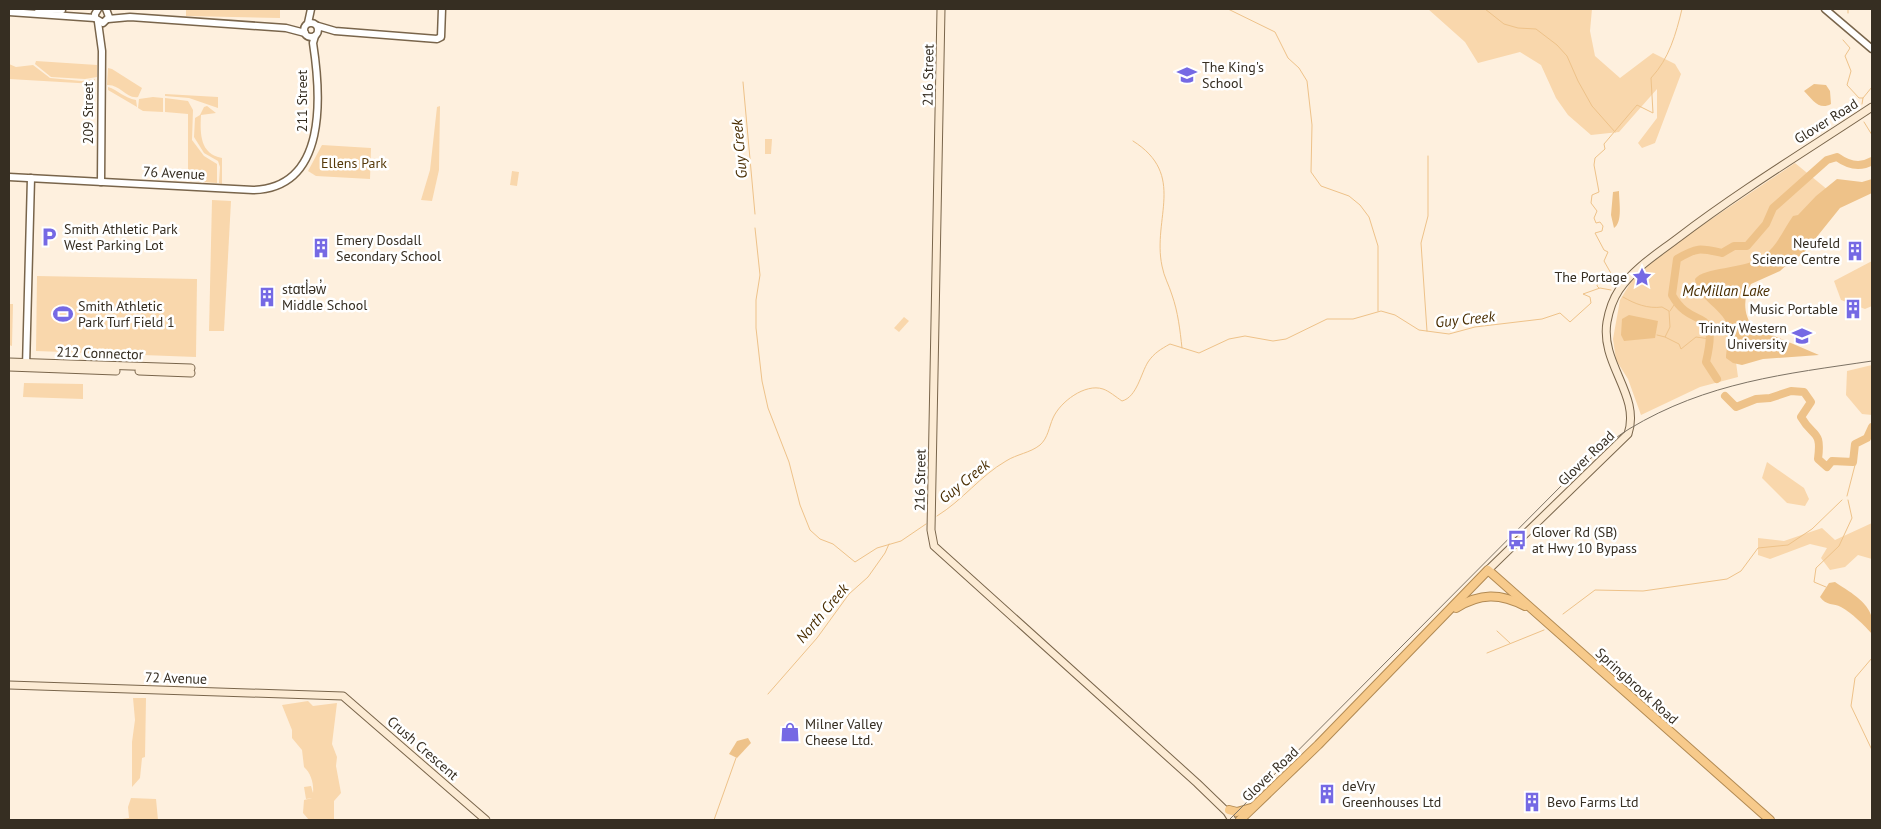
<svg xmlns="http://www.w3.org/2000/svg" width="1881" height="829" font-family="'PT Sans',sans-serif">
<rect width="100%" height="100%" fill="#fef0de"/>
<g fill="#f9d7ac">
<path d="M 186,9 L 280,9 L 280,18 L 186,16 Z"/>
<path d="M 1428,9 L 1592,9 L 1590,31 L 1595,56 L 1620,78 L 1653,53 L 1675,64 L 1681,74 L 1655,143 L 1642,148 L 1638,143 L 1657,118 L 1657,89 L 1619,132 L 1591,135 L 1568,115 L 1556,98 L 1541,65 L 1520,52 L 1478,63 L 1465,42 Z"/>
<path d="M 36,61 L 97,65 L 97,77 L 85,79 L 51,77 L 35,64 Z"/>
<path d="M 9,64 L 16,67 L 33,65 L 50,78 L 82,81 L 95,79 L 95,84 L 9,79 Z"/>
<path d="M 108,68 L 112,69 L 142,88 L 138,97 C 126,99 120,84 107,85 Z"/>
<path d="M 108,87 C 118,90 124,98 136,100 L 137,107 L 108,90 Z"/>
<path d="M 165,94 L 218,97 L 218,108 L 189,98 L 165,96 Z"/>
<path d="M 153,97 L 163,98 L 163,112 L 143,111 L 138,108 L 139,99 Z"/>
<path d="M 165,98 L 188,101 L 193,110 L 192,140 L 204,156 L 217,164 L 217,183 L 188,181 L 188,114 L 165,112 Z"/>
<path d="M 207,106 L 216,113 L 201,115 C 200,134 200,154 222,158 L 222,184 L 219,183 L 220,167 L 218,161 L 204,153 L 194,137 L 195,118 L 200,115 L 204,107 Z"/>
<path d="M 440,106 L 439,170 L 432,201 L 421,200 L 430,170 L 437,107 Z"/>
<path d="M 765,139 L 772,139 L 771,154 L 765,154 Z"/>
<path d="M 322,145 L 371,148 L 370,179 L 316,176 L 308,171 Z"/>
<path d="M 1795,163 L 1834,195 L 1727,296 L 1738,377 L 1700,387 L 1641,415 L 1628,379 L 1616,360 L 1613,339 L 1620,300 L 1631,282 L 1646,267 L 1692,232 Z"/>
<path d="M 512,171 L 519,172 L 517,186 L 510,185 Z"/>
<path d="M 212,200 L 231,201 L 224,331 L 209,331 Z"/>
<path d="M 1872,261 L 1872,306 L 1865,309 L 1841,300 L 1834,281 Z"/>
<path d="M 37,276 L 197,279 L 196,357 L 36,351 Z"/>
<path d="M 9,304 L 13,304 L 12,346 L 9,345 Z"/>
<path d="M 904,317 L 909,321 L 899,332 L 894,328 Z"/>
<path d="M 1872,365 L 1872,415 L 1862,414 L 1846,395 L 1847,371 Z"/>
<path d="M 24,383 L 83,384 L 83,399 L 23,397 Z"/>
<path d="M 1767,462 L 1804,488 L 1809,499 L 1805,506 L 1787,503 L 1762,478 Z"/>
<path d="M 1872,523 L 1872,559 L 1858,555 L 1845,567 L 1830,570 L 1821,558 L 1827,548 L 1810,544 L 1770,559 L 1758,555 L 1758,538 L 1784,541 L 1822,528 L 1835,540 Z"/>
<path d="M 133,698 L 146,698 L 145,757 L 142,758 L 140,778 L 132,787 L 132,742 L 135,720 Z"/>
<path d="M 308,701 L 313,706 L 337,703 L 332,744 L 337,757 L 336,766 L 341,793 L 334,801 L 334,820 L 309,820 L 303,813 L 304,800 L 312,798 L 306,799 L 304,787 L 311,786 L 313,793 C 314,784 311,773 304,767 L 302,750 L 292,738 L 292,730 L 282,705 Z"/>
<path d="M 131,798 L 156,799 L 158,820 L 115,820 L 129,818 L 128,807 Z"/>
</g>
<g fill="#eec289">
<path d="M 1814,84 L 1826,85 L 1830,91 L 1831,104 C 1819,111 1812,99 1804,91 Z"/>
<path d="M 1837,179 L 1862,182 L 1872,179 L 1872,193 L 1840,208 L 1803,254 L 1791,261 L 1780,271 L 1751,284 C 1743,297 1743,315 1753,327 L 1819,355 L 1763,359 L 1742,365 L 1733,363 L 1726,358 C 1726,348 1731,335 1728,326 C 1721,307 1696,299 1695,279 C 1704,267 1743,269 1760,258 C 1776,249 1783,230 1793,216 L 1798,215 L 1816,196 Z"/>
<path d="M 1619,191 C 1619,202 1623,222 1614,228 L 1611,215 L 1613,192 Z"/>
<path d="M 1629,315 L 1658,321 L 1655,338 L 1624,341 L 1621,335 L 1622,319 Z"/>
<path d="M 1835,582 C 1848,591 1868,601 1872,618 C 1874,622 1872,629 1872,634 C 1864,625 1852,613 1841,607 C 1834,603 1826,606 1820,597 L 1829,583 Z"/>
<path d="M 748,738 L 751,743 L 737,758 L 729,754 L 737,741 Z"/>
</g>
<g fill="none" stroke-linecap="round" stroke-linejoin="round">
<g stroke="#eec289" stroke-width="1">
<path d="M 1228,9 L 1275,32 L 1288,58 L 1299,68 L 1307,81 L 1312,125 L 1311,172 L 1321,186 L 1349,196 L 1360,205 L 1369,217 L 1378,246 L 1378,311"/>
<path d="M 1485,9 L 1504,24 L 1518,28 L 1536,29 L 1557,45 L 1567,56 L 1578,81 L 1592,106 L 1615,132"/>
<path d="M 1848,13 L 1848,9"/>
<path d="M 1843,40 L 1850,48 L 1845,56 L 1851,71 L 1847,85 L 1859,98 L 1863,98 L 1862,104"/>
<path d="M 743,82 L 755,214"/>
<path d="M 1863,98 L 1872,87"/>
<path d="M 1864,122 L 1872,135"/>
<path d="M 1133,141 C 1187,175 1152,218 1162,266 C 1164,277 1169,285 1172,295 C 1178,312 1180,330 1182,348"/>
<path d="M 755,228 L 760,275 L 756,300 L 756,328 L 762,381 L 768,408 L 789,462 L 800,505 L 810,530 L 820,539 L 833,544 L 855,562 L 877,548 L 901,541 L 926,524"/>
<path d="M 1599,288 L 1597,286 L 1599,277 L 1613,277 L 1604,261 L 1608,252 L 1604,250 L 1595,233 L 1602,231 L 1603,226 L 1600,222 L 1596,223 L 1594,218 L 1597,211 L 1591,203 L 1592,195 L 1599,192 L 1594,165 L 1595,158 L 1605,149 L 1604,144 L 1637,105 L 1653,113 L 1651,78 C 1669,59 1676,34 1682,9"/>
<path d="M 1623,297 C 1635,304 1648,309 1662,307 L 1669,311 L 1670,327 L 1665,337 L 1679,344 L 1681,349 L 1696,337 L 1710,339"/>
<path d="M 1670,311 L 1676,302"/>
<path d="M 1427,331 L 1421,243 L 1428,216 L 1428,156"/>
<path d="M 1657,335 L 1665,337"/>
<path d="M 1847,496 L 1855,465 L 1853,462"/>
<path d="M 937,516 C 963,500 980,476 1006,461 C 1017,454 1030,453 1040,445 C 1048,438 1049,427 1053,418 C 1060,402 1085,383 1103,389 C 1109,391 1116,397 1122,401 C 1137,397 1141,373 1148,362 C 1154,353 1161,349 1170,344 L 1199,353 L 1229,339 L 1245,336 L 1273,341 L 1286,339 L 1327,319 L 1353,319 L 1381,311 L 1395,315 L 1419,330 L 1449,334 L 1475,327 L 1542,319 L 1560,313 L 1570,322 L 1591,303 L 1590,297 L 1583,294 L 1600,288 L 1611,290"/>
<path d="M 1826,587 L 1814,582 L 1816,568 L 1839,546 L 1852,518 L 1848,500"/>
<path d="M 1563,614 L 1595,590 L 1643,591 L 1727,579 L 1741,571 L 1758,548 L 1788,545 L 1812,529 L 1842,500"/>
<path d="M 1497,631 L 1510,643"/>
<path d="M 1487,653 L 1544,630"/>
<path d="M 1872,658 L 1855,678 L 1851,706 L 1872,750"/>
<path d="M 768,694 L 817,638 L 849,594 L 868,577 L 885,553 L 889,544"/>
<path d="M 714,820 L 736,758"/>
</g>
<g stroke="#eec289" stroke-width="8">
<path d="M 1717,379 L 1706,362 C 1720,302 1693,333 1672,295 L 1677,259 C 1697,247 1700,248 1722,253 L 1734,246 L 1747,246 L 1766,224 L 1773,208 L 1827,160 L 1837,157 C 1848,165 1860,168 1872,161"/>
<path d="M 1725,396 L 1736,407 L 1756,399 L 1770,398 L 1791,391 L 1804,392 L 1811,402 L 1801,417 C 1813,438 1822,429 1818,459 L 1827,467 L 1832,461 L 1853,462 L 1855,444 L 1867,438 L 1872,427"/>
</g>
<defs>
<g id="tertiary">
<path d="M 38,9 L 62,10"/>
<path d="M 98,9 L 95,14 L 95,18 L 103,23 L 109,17 L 106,9"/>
<path d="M 1825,9 L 1872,49"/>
<path d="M 9,12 L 95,18"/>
<path d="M 108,19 L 130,17 L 286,28 L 305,33"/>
<path d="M 98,22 L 102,51 L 101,182"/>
<circle cx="311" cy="30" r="7"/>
<path d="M 308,23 L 311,9"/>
<path d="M 318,26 L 335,31 L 437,39 L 441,37 L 442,9"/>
<path d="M 9,177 L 253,190 C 328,188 321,95 313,43 L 315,36"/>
<path d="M 26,367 L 31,178"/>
</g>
<g id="secondary">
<path d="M 941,9 L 931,530 L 934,546 L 1197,783 L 1227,812 L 1232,820"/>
<path d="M 9,362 L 191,368"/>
<path d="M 9,367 L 116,371"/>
<path d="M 139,371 L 191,373"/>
<path d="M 1488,570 L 1628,434 C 1641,395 1600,364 1607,322 C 1609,311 1613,299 1619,290 C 1634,268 1657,254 1678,238 C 1741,190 1807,150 1872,107"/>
<path d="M 9,685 L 343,696 L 486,820"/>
</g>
<g id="trunk">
<path d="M 1456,608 C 1480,593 1500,593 1525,606"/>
<path d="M 1229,810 L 1237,812 L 1251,808"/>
<path d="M 1240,820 L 1318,745 L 1488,570 L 1770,820"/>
</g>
</defs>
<use href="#tertiary" stroke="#79654b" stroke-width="9"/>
<use href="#secondary" stroke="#79654b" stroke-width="9"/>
<use href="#trunk" stroke="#b28a53" stroke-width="10"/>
<use href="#tertiary" stroke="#fff" stroke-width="6"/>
<use href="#secondary" stroke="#fcebd4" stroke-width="7"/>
<use href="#trunk" stroke="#f7ca8b" stroke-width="8"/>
<path stroke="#7c7264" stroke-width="1" d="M 1229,820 L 1570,477 C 1589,460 1608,442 1629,429 C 1707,382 1785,374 1872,361"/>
</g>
<defs>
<symbol id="school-bare" viewBox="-9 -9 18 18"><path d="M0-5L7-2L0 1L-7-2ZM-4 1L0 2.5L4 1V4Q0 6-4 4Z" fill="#7569e4" stroke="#fff" stroke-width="2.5" paint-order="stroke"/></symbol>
<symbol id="parking-bare" viewBox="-9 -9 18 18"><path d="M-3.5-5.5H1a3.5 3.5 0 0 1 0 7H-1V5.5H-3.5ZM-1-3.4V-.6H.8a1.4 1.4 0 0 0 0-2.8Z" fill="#7569e4" stroke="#fff" stroke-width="2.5" paint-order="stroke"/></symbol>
<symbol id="building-bare" viewBox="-9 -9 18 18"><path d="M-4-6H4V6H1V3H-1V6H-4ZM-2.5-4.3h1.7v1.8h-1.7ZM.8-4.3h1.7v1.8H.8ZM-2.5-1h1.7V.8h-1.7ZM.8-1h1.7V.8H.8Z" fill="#7569e4" stroke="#fff" stroke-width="2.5" paint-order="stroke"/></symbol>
<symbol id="sight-bare" viewBox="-9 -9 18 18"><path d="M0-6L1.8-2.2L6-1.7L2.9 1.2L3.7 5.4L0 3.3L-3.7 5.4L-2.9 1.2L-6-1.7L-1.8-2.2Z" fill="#7569e4" stroke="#fff" stroke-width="2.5" paint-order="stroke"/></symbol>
<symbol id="stadium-bare" viewBox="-9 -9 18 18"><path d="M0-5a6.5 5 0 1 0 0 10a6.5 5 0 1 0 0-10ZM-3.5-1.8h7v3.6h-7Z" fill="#7569e4" stroke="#fff" stroke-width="2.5" paint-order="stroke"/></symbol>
<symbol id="university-bare" viewBox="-9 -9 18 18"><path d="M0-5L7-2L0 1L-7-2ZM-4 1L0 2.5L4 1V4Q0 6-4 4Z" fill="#7569e4" stroke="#fff" stroke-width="2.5" paint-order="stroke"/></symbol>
<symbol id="bus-bare" viewBox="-9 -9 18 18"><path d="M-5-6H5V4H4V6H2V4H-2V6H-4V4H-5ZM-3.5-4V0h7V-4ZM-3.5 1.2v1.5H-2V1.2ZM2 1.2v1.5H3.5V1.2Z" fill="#7569e4" stroke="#fff" stroke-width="2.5" paint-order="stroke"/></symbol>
<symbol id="shop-bare" viewBox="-9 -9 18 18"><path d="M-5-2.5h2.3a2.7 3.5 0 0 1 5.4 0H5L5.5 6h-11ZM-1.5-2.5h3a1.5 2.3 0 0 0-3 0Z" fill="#7569e4" stroke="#fff" stroke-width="2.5" paint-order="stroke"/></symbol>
</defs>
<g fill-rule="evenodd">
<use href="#school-bare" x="1173" y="61" width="28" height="28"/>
<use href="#parking-bare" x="35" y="223" width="28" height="28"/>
<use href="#building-bare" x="307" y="234" width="28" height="28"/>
<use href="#building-bare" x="1841" y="237" width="28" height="28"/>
<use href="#sight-bare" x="1628" y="263" width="28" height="28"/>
<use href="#building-bare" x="253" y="283" width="28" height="28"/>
<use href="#building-bare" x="1839" y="295" width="28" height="28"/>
<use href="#stadium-bare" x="49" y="300" width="28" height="28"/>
<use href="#university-bare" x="1788" y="322" width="28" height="28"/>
<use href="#bus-bare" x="1503" y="526" width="28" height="28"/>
<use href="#shop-bare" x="776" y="718" width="28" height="28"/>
<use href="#building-bare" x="1313" y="780" width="28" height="28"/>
<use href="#building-bare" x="1518" y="788" width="28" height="28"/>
</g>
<g text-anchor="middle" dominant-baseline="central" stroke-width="5" stroke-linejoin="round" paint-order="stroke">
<g font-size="14" fill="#362e22" stroke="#fff" text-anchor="start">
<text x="1202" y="67">The King's<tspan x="1202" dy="16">School</tspan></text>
<text x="64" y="229">Smith Athletic Park<tspan x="64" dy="16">West Parking Lot</tspan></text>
<text x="336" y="240">Emery Dosdall<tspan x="336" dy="16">Secondary School</tspan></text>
<text x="1840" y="243" text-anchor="end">Neufeld<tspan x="1840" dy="16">Science Centre</tspan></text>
<text x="1627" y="277" text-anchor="end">The Portage</text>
<text x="282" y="289">stɑtl̓əw̓<tspan x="282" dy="16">Middle School</tspan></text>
<text x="78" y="306">Smith Athletic<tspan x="78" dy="16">Park Turf Field 1</tspan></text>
<text x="1838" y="309" text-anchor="end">Music Portable</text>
<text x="1787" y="328" text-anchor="end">Trinity Western<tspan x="1787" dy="16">University</tspan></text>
<text x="1532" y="532">Glover Rd (SB)<tspan x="1532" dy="16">at Hwy 10 Bypass</tspan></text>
<text x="805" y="724">Milner Valley<tspan x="805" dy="16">Cheese Ltd.</tspan></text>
<text x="1342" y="786">deVry<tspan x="1342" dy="16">Greenhouses Ltd</tspan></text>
<text x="1547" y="802">Bevo Farms Ltd</text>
</g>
<g font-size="14" fill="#362e22" stroke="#fff">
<text transform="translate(928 75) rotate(-89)">216 Street</text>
<text transform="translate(302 101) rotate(-90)">211 Street</text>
<text transform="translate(88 113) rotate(-90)">209 Street</text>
<text transform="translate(1826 121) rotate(-32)">Glover Road</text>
<text transform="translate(174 173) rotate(3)">76 Avenue</text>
<text transform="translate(100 353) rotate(2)">212 Connector</text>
<text transform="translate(1586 458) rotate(-44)">Glover Road</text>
<text transform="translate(920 480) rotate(-89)">216 Street</text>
<text transform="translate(176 678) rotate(2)">72 Avenue</text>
<text transform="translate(1637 686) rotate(42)">Springbrook Road</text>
<text transform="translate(423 748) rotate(41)">Crush Crescent</text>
<text transform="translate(1270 774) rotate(-44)">Glover Road</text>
</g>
<g font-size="14" fill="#56390a" stroke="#fff">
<text x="354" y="163">Ellens Park</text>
</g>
<g font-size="15" font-style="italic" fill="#492d00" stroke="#fff">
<text transform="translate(739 149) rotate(-95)">Guy Creek</text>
<text x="1726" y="290">McMillan Lake</text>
<text transform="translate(1465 319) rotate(-6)">Guy Creek</text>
<text transform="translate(964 481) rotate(-39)">Guy Creek</text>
<text transform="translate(822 613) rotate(-50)">North Creek</text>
</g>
</g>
<rect width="1881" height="829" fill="none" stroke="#362e22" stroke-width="20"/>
</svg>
